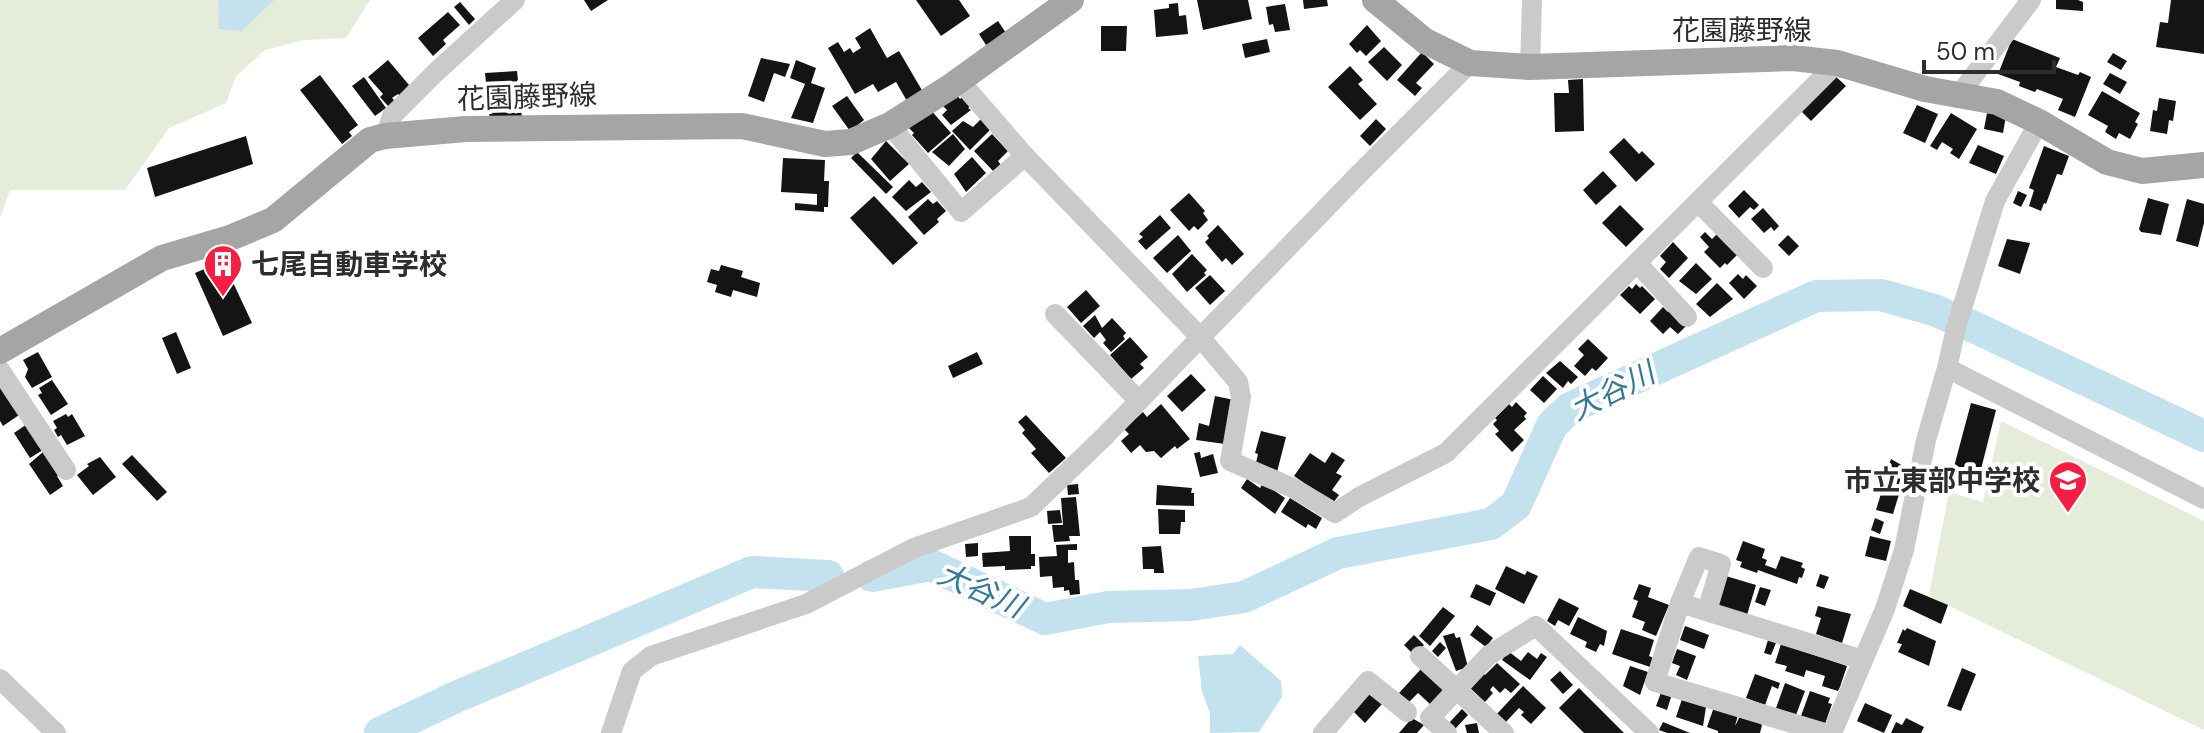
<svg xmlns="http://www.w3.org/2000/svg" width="2204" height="733" font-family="'DM Sans','Noto Sans JP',sans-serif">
<rect width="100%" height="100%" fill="#fff"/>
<g fill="#e5ecd9">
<path d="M 0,0 L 370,0 L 346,38 L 304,40 L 265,50 L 236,76 L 226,103 L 169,128 L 125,190 L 10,190 L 0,218 Z"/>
<path d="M 2001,421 L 2204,521 L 2204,730 L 1929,596 L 1949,492 L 1983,502 Z"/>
</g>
<g fill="#c3e2ee">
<path d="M 219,0 L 274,0 L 242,31 L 218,29 Z"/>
<path d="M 1240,645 L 1281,681 L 1282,697 L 1259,732 L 1210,733 L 1210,713 L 1202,692 L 1198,656 L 1233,654 Z"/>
</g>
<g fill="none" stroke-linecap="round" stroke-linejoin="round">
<g stroke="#c3e2ee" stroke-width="32">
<path d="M 872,576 L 931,565 L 1045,619 L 1108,607 L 1191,605 L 1244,597 L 1338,553 L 1491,524 L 1516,505 L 1552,425 L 1570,408 L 1816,296 L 1881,295 L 1934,310 L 1976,328 L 2204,436"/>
<path d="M 380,733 L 456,697 L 752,572 L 828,576"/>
</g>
</g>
<g fill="#141414">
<path d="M 584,0 L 608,0 L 591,11 Z"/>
<path d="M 916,0 L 959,0 L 970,16 L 941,36 Z"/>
<path d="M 1197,0 L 1248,0 L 1252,19 L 1203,30 Z"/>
<path d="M 1303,0 L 1327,0 L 1328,6 L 1304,9 Z"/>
<path d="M 2056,0 L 2078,0 L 2083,2 L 2083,11 L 2056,9 Z"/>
<path d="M 2171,0 L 2204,0 L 2204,54 L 2156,47 L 2160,22 L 2168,23 Z"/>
<path d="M 460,2 L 475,19 L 469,25 L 454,7 Z"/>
<path d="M 1178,3 L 1179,16 L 1186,15 L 1188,34 L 1156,37 L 1154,10 L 1169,8 L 1169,4 Z"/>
<path d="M 1285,4 L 1290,30 L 1275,32 L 1273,24 L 1269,25 L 1266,7 Z"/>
<path d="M 448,12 L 460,25 L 443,40 L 446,44 L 433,56 L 418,38 Z"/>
<path d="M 998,21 L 1006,33 L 986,45 L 979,34 Z"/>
<path d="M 1367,25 L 1381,41 L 1366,56 L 1360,50 L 1357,53 L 1349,44 Z"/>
<path d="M 1101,26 L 1127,26 L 1126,51 L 1101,51 Z"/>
<path d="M 870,28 L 887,58 L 899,51 L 923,92 L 907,101 L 896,82 L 878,92 L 873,84 L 855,94 L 828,48 L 838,42 L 844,52 L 850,48 L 853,53 L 861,48 L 855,38 Z"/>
<path d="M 1267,39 L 1270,52 L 1245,58 L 1242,44 Z"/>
<path d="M 2012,39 L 2060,58 L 2056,67 L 2078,75 L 2080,72 L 2091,77 L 2075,117 L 2058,110 L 2063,99 L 2037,89 L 2035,92 L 2019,86 L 2020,82 L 1998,74 Z"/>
<path d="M 1384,47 L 1402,65 L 1387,81 L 1368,62 Z"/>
<path d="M 1422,52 L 1434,64 L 1416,83 L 1422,88 L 1415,96 L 1397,80 Z"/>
<path d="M 2113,53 L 2127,61 L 2121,70 L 2107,62 Z"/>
<path d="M 761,58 L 790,64 L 785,77 L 774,73 L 764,102 L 748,96 Z"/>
<path d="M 388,60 L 409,85 L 400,96 L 398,94 L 392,98 L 395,101 L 388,106 L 380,97 L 383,94 L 368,77 Z"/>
<path d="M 796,60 L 816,68 L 811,83 L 825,88 L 813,123 L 791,118 L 805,84 L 790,78 Z"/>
<path d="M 1350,66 L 1363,80 L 1358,84 L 1377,104 L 1360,120 L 1328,87 Z"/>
<path d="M 517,71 L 522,118 L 490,121 L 485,73 Z"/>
<path d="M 2110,73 L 2127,82 L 2120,94 L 2103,84 Z"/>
<path d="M 1833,74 L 1846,86 L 1811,121 L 1801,111 Z"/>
<path d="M 320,75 L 358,125 L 349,132 L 352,136 L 342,144 L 300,90 Z"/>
<path d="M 364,77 L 386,108 L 375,116 L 352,86 Z"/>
<path d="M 1583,79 L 1584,131 L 1555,132 L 1554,93 L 1569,93 L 1568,80 Z"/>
<path d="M 2102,91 L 2140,113 L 2135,122 L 2138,124 L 2130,139 L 2119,133 L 2116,139 L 2105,132 L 2108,126 L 2088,115 Z"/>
<path d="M 956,94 L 960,99 L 963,96 L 972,105 L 968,108 L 971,110 L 951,125 L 942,115 L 947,110 L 943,106 Z"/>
<path d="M 847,96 L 864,120 L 850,131 L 832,106 Z"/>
<path d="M 2159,98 L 2176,101 L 2173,121 L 2169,120 L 2167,134 L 2150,131 L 2153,110 L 2157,111 Z"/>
<path d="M 1917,105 L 1938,114 L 1925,143 L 1903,133 Z"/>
<path d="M 929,108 L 951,133 L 928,153 L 912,135 L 914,133 L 908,127 Z"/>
<path d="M 1951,113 L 1977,129 L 1959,159 L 1950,153 L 1953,149 L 1942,142 L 1937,150 L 1930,146 Z"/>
<path d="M 1987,113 L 2006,116 L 2003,133 L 1984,129 Z"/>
<path d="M 981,119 L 990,128 L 989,131 L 970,150 L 952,131 L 963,121 L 973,127 Z"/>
<path d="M 1376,119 L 1386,129 L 1370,146 L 1360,136 Z"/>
<path d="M 953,134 L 965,149 L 949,166 L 932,152 Z"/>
<path d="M 992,134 L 1008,151 L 998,161 L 1001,165 L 994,172 L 974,151 Z"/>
<path d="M 246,136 L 253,164 L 155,197 L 147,168 Z"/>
<path d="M 1624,138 L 1639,154 L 1642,151 L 1655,164 L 1636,182 L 1609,152 Z"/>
<path d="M 886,141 L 909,164 L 890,181 L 871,159 Z"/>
<path d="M 1978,145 L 2004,156 L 1996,174 L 1969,163 Z"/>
<path d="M 2044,146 L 2069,156 L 2062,175 L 2057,174 L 2046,204 L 2044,203 L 2041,211 L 2029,206 L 2034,190 L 2029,188 Z"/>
<path d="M 857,152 L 893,187 L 886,194 L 851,158 Z"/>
<path d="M 972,157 L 986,173 L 966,192 L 954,174 Z"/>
<path d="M 783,158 L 825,160 L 824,181 L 829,181 L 828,207 L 824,207 L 824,212 L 795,210 L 795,203 L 817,205 L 817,194 L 781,192 Z"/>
<path d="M 1603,171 L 1617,186 L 1596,205 L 1583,190 Z"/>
<path d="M 909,180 L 916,187 L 922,182 L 931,192 L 906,211 L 892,197 Z"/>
<path d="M 1744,190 L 1759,205 L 1754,210 L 1750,207 L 1739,218 L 1728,206 Z"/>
<path d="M 2018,191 L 2027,195 L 2021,207 L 2013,203 Z"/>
<path d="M 1189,193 L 1205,211 L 1203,213 L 1208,220 L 1198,230 L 1194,226 L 1189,231 L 1170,210 Z"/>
<path d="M 874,196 L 918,243 L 893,265 L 850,218 Z"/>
<path d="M 2148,198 L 2169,204 L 2161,235 L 2141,232 L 2139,229 Z"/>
<path d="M 928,199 L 933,204 L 937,201 L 946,211 L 937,219 L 939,222 L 924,235 L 908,217 Z"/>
<path d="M 2187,199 L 2204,204 L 2204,223 L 2198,247 L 2176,241 Z"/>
<path d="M 1620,205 L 1644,229 L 1626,247 L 1602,223 Z"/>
<path d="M 1763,208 L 1779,226 L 1774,231 L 1771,227 L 1764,233 L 1751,219 Z"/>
<path d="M 1160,215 L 1171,228 L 1146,250 L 1138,241 L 1143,237 L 1139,234 Z"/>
<path d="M 1218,225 L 1244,254 L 1232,265 L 1226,258 L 1222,262 L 1205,242 L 1209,238 L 1207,236 Z"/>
<path d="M 1705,232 L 1712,239 L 1717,234 L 1737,255 L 1727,265 L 1725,263 L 1720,268 L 1704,252 L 1709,247 L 1700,237 Z"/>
<path d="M 1178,235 L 1191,251 L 1167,273 L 1153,258 Z"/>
<path d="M 1788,235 L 1799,246 L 1789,256 L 1778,245 Z"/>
<path d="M 2007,239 L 2030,243 L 2020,274 L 1998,266 Z"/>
<path d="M 1673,242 L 1688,258 L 1669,278 L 1660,269 L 1666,262 L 1660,256 Z"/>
<path d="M 1192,254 L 1207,270 L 1204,273 L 1206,275 L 1187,292 L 1172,274 Z"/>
<path d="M 223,261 L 252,323 L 223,336 L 195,273 Z"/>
<path d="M 1696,263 L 1712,279 L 1696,294 L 1679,281 Z"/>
<path d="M 721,265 L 743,271 L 741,277 L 760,283 L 757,297 L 733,290 L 731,297 L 715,292 L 717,285 L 707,282 L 711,269 L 719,271 Z"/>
<path d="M 1738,274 L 1743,279 L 1746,275 L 1757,286 L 1744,299 L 1729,283 Z"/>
<path d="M 1210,275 L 1225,291 L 1210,305 L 1195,288 Z"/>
<path d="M 1717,283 L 1733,299 L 1710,317 L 1696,304 Z"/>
<path d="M 1636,284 L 1640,288 L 1642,286 L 1655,299 L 1640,314 L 1620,295 L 1629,286 L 1632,289 Z"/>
<path d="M 1086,290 L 1100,306 L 1081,323 L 1067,307 Z"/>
<path d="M 1663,307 L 1668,312 L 1670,309 L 1687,325 L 1678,334 L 1670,327 L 1663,334 L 1650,321 Z"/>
<path d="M 1095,315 L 1102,328 L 1112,318 L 1126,333 L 1123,336 L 1125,339 L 1111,352 L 1103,343 L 1106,340 L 1100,332 L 1094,338 L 1083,326 Z"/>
<path d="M 176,332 L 191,368 L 177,374 L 162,338 Z"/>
<path d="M 1130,337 L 1148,357 L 1140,364 L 1144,368 L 1131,379 L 1110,355 Z"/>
<path d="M 1588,339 L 1608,358 L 1596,371 L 1592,368 L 1585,376 L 1574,366 L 1584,355 L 1578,349 Z"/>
<path d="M 38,352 L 52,377 L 32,388 L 25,377 L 28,369 L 23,360 Z"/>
<path d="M 977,352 L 983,364 L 953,378 L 948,366 Z"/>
<path d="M 1560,361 L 1578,377 L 1571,384 L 1568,381 L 1563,388 L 1546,373 Z"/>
<path d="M 1191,374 L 1206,390 L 1182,412 L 1167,396 Z"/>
<path d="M 1543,376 L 1557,389 L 1544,403 L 1530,390 Z"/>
<path d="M 52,380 L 68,404 L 51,415 L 38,395 L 42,393 L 39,388 Z"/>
<path d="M 0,381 L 22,413 L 3,426 L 0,421 Z"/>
<path d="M 1215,396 L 1234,400 L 1225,444 L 1196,440 L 1199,423 L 1209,426 Z"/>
<path d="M 1516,402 L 1527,413 L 1524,416 L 1526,419 L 1514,430 L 1524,440 L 1512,452 L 1495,434 L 1499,431 L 1493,424 L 1497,420 L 1495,418 L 1509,404 L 1512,407 Z"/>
<path d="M 1971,403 L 1996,410 L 1977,485 L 1951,478 Z"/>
<path d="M 1161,404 L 1190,439 L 1177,449 L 1175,446 L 1161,458 L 1154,451 L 1146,452 L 1140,445 L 1131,453 L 1121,441 L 1129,434 L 1124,429 L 1143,412 L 1147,417 Z"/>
<path d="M 66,414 L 68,417 L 72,414 L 85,436 L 67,445 L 61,435 L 58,437 L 54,430 L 57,428 L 53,421 Z"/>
<path d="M 1026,415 L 1066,458 L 1049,473 L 1031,453 L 1036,449 L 1022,433 L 1025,430 L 1018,422 Z"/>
<path d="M 30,422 L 46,448 L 30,458 L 14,433 Z"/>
<path d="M 1261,431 L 1286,437 L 1277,472 L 1255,467 L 1258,454 L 1255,453 Z"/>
<path d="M 43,452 L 62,473 L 57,476 L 63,486 L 50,495 L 29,464 Z"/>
<path d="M 1200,452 L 1201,458 L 1213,454 L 1218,473 L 1200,477 L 1194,453 Z"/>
<path d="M 1332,452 L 1345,460 L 1336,473 L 1342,476 L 1332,490 L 1339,495 L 1333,503 L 1294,476 L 1310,453 L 1325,463 Z"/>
<path d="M 132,455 L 167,492 L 157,501 L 122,464 Z"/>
<path d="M 100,457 L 116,477 L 93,495 L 77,475 L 89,466 L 87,464 Z"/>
<path d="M 1891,459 L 1905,467 L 1897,489 L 1883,485 Z"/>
<path d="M 1247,479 L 1260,488 L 1263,483 L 1285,498 L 1275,514 L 1241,488 Z"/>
<path d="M 1078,484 L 1079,494 L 1068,495 L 1067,485 Z"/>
<path d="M 1157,485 L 1192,488 L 1191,493 L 1194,493 L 1194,506 L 1156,505 Z"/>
<path d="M 1883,487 L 1900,491 L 1893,514 L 1876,510 Z"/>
<path d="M 1076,497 L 1080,536 L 1069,536 L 1070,541 L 1054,542 L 1052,525 L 1063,525 L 1061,498 Z"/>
<path d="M 1290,498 L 1322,518 L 1316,529 L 1308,524 L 1306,528 L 1281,512 Z"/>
<path d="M 1158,509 L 1185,510 L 1185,522 L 1181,522 L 1180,534 L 1159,534 Z"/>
<path d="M 1060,510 L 1062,523 L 1048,524 L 1047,511 Z"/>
<path d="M 1875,518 L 1884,522 L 1880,534 L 1871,530 Z"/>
<path d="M 1009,536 L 1031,536 L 1031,554 L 1035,554 L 1035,566 L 1031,566 L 1031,569 L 1005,570 L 1005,566 L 983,567 L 982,553 L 1010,551 Z"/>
<path d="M 1870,536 L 1891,541 L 1886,561 L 1865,556 Z"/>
<path d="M 1743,541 L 1765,549 L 1762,558 L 1767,560 L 1765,565 L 1776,569 L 1781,556 L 1803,563 L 1801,567 L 1805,569 L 1802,578 L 1799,577 L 1797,584 L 1758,570 L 1757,573 L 1740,567 L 1742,562 L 1736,560 Z"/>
<path d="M 978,543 L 978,556 L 966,557 L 965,544 Z"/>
<path d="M 1077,544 L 1077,550 L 1068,550 L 1068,563 L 1074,562 L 1075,580 L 1079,580 L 1080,594 L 1070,595 L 1069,590 L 1064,591 L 1064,587 L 1053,588 L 1052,576 L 1040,577 L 1039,557 L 1057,556 L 1056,545 Z"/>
<path d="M 1161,546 L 1164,573 L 1154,573 L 1154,569 L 1143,569 L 1142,547 Z"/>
<path d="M 1506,566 L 1525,575 L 1527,571 L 1538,576 L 1524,604 L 1495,589 Z"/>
<path d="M 1820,574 L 1829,577 L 1824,589 L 1816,586 Z"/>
<path d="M 1726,576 L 1756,585 L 1747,615 L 1717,605 Z"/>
<path d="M 1476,584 L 1496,593 L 1490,606 L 1470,597 Z"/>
<path d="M 1639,584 L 1651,588 L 1648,597 L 1669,605 L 1656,636 L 1642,630 L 1645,622 L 1632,617 L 1638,601 L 1633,599 Z"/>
<path d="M 1760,587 L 1771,590 L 1765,606 L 1755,602 Z"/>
<path d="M 1910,589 L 1948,605 L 1941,624 L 1903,606 Z"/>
<path d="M 1559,598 L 1579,608 L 1569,626 L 1558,620 L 1555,626 L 1547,621 Z"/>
<path d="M 1818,606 L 1851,614 L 1842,643 L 1816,634 L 1821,618 L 1815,616 Z"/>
<path d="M 1443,607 L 1455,616 L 1430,646 L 1419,636 Z"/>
<path d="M 1578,617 L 1607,631 L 1604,646 L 1600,644 L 1596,652 L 1585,647 L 1587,642 L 1570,634 Z"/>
<path d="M 1477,625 L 1493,638 L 1486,647 L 1470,635 Z"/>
<path d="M 1685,626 L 1709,635 L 1704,649 L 1680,640 Z"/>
<path d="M 1907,628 L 1936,641 L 1929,666 L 1898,652 L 1902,644 L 1897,643 L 1903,629 L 1905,631 Z"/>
<path d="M 1621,629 L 1654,640 L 1649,656 L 1653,658 L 1650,667 L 1612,654 Z"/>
<path d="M 1454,633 L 1456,638 L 1460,637 L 1468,667 L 1456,671 L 1443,636 Z"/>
<path d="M 1414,635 L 1424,645 L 1414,655 L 1404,645 Z"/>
<path d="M 1768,640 L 1776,643 L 1771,655 L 1764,653 Z"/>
<path d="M 1440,642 L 1446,648 L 1438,657 L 1432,651 Z"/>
<path d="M 1781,644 L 1847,666 L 1840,687 L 1838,691 L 1822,686 L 1825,676 L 1806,670 L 1804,677 L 1785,671 L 1787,666 L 1775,663 Z"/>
<path d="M 1677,649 L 1696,656 L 1687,680 L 1676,675 L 1680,666 L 1672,663 Z"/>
<path d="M 1508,651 L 1521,661 L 1528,652 L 1537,659 L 1541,653 L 1547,657 L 1530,680 L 1502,660 Z"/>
<path d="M 1497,663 L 1520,684 L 1511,693 L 1505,688 L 1500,693 L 1493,686 L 1490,690 L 1493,693 L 1485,702 L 1468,686 L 1481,671 L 1485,675 Z"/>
<path d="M 1630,666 L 1648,672 L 1640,695 L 1623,686 Z"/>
<path d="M 1962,668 L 1976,674 L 1961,711 L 1947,706 Z"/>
<path d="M 1421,669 L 1444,691 L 1431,705 L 1418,693 L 1409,702 L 1399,693 Z"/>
<path d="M 1560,671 L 1573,685 L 1563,694 L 1550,680 Z"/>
<path d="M 1755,674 L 1780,683 L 1778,689 L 1772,686 L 1765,705 L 1746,698 Z"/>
<path d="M 1785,683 L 1805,691 L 1796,715 L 1776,708 Z"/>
<path d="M 1523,686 L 1546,708 L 1531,724 L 1521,715 L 1524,712 L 1519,708 L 1504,724 L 1495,716 Z"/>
<path d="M 1579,688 L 1624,733 L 1584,733 L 1559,708 Z"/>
<path d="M 1662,690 L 1672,694 L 1667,710 L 1656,706 Z"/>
<path d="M 1810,691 L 1830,698 L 1828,703 L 1832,704 L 1825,724 L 1801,716 Z"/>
<path d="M 1369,693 L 1382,704 L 1365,723 L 1353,711 Z"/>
<path d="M 1682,699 L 1706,707 L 1703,726 L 1676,717 Z"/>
<path d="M 1865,703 L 1892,715 L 1884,733 L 1857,721 Z"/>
<path d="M 1714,707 L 1738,715 L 1735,726 L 1740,716 L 1756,721 L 1762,725 L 1760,733 L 1718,733 L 1718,731 L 1707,727 Z"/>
<path d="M 1462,709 L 1468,715 L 1455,729 L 1449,723 Z"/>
<path d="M 1412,718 L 1424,725 L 1417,733 L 1399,733 Z"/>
<path d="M 1906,718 L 1924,727 L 1921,733 L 1891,733 L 1896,722 L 1902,725 Z"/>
<path d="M 1663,722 L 1690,733 L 1667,733 L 1659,730 Z"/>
<path d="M 1477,723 L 1479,733 L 1467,733 L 1465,725 Z"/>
</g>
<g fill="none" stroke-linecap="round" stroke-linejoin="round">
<g stroke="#cacaca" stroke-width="20">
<path d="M 1530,67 L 1532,0"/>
<path d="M 959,80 L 1025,156 L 1200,337 L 1238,382 L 1241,397 L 1230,461 L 1295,489 L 1335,513 L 1359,497 L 1446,453 L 1837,63"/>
<path d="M 1959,95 L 2031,0"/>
<path d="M 890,125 L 961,212 L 1025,156"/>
<path d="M 385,136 L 392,116 L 436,72 L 515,0"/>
<path d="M 1698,202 L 1763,268"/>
<path d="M 1637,263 L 1687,317"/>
<path d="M 1055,314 L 1139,401"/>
<path d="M 1947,368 L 2204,499"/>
<path d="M 0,370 L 66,470"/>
<path d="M 1680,603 L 1699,557 L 1721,564 L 1707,611"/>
<path d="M 1420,656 L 1504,733"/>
<path d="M 0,679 L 56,733"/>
<path d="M 611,733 L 632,671 L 651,656 L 806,604 L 914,548 L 1031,507 L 1104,437 L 1359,174 L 1470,63"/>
<path d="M 1323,733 L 1368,681 L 1407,712"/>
<path d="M 1447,733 L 1430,718 L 1489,655 L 1536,626 L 1649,733"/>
<path d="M 1825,733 L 1655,682 L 1680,603 L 1863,660"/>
<path d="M 1832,733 L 1885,609 L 1904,550 L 1926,440 L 1947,368 L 1956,328 L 1995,201 L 2039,122"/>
</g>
<g stroke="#a5a5a5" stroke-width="26">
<path d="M 1375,0 L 1425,41 L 1470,63 L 1530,67 L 1793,58 L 1837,63 L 1925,89 L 1997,102 L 2039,122 L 2107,162 L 2142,171 L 2204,165"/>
<path d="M 0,351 L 162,258 L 230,238 L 273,220 L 370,140 L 385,136 L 466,129 L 742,126 L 825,144 L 851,142 L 890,125 L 950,87 L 1071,0"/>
</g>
</g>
<defs>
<symbol id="building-pin" viewBox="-11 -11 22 30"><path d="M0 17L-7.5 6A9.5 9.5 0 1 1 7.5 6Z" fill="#f51e43" stroke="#fff"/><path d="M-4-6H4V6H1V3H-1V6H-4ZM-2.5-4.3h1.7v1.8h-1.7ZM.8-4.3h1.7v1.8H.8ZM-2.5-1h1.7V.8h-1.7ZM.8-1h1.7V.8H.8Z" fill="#fff"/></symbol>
<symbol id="school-pin" viewBox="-11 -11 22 30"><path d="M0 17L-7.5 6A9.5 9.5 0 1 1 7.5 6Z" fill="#f51e43" stroke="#fff"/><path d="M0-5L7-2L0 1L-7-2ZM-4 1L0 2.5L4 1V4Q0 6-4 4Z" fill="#fff"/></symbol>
</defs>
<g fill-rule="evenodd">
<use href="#building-pin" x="201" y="242" width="44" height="60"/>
<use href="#school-pin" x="2046" y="458" width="44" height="60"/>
</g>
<g text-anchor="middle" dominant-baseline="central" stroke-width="8" stroke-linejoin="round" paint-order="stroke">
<g font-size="28" fill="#2d2d2d" stroke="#fff">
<text x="1742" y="30">花園藤野線</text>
<text transform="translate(527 97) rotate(-2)">花園藤野線</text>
</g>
<g font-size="28" font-weight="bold" fill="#2d2d2d" stroke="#fff" text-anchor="start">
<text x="251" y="264">七尾自動車学校</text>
<text x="2040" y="480" text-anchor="end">市立東部中学校</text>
</g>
<g font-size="30" font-style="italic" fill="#347a96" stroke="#fff">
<text transform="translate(1612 391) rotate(-27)">大谷川</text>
<text transform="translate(981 590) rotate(24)">大谷川</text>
</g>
</g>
<path d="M1924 60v12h130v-12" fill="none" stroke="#2d2d2d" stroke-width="4"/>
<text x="1936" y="60" font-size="24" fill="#2d2d2d" stroke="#ffffff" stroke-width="6" paint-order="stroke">50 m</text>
</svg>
